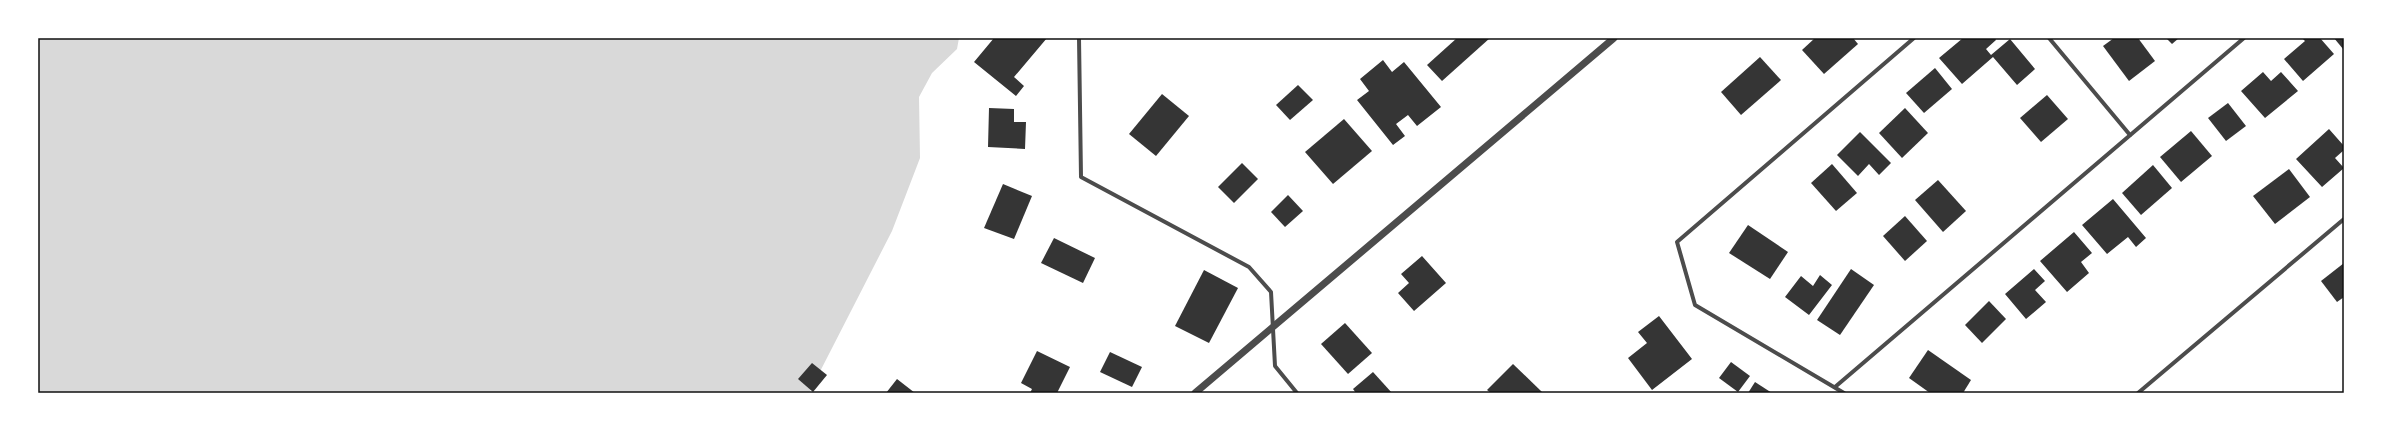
<svg xmlns="http://www.w3.org/2000/svg" width="2382" height="431" font-family="Georgia,serif">
<rect width="100%" height="100%" fill="#fff"/>
<path fill="#d9d9d9" d="M 38,38 L 959,38 L 957,49 L 932,73 L 919,97 L 920,158 L 892,231 L 809,393 L 38,393 Z"/>
<g fill="#353535">
<path d="M 994,38 L 1047,38 L 1014,77 L 1024,86 L 1016,96 L 974,62 Z"/>
<path d="M 1457,38 L 1490,38 L 1442,81 L 1427,65 Z"/>
<path d="M 1815,38 L 1853,38 L 1858,44 L 1824,74 L 1802,50 Z"/>
<path d="M 1963,38 L 1995,38 L 1996,40 L 1986,49 L 1991,55 L 2010,39 L 2035,69 L 2017,85 L 1993,57 L 1962,84 L 1939,58 Z"/>
<path d="M 2114,38 L 2138,38 L 2155,61 L 2129,81 L 2103,46 Z"/>
<path d="M 2166,38 L 2179,38 L 2172,44 Z"/>
<path d="M 2302,38 L 2320,38 L 2334,54 L 2303,81 L 2284,59 L 2305,41 Z"/>
<path d="M 2334,38 L 2344,38 L 2344,48 L 2343,49 Z"/>
<path d="M 1760,57 L 1781,80 L 1741,115 L 1721,92 Z"/>
<path d="M 1383,60 L 1392,72 L 1404,62 L 1441,107 L 1417,126 L 1408,115 L 1396,124 L 1405,136 L 1393,145 L 1357,100 L 1369,91 L 1360,79 Z"/>
<path d="M 1935,68 L 1952,89 L 1924,113 L 1906,93 Z"/>
<path d="M 2263,72 L 2271,81 L 2281,72 L 2298,91 L 2265,118 L 2241,91 Z"/>
<path d="M 1298,85 L 1313,100 L 1290,120 L 1276,105 Z"/>
<path d="M 1162,94 L 1189,116 L 1156,156 L 1129,134 Z"/>
<path d="M 2047,95 L 2068,119 L 2041,142 L 2020,118 Z"/>
<path d="M 2228,103 L 2246,126 L 2226,141 L 2208,118 Z"/>
<path d="M 989,108 L 1014,109 L 1014,122 L 1026,122 L 1025,149 L 988,147 Z"/>
<path d="M 1905,108 L 1928,133 L 1902,158 L 1879,133 Z"/>
<path d="M 1344,119 L 1372,151 L 1333,184 L 1305,152 Z"/>
<path d="M 2329,129 L 2344,146 L 2344,150 L 2335,158 L 2344,168 L 2322,187 L 2296,159 Z"/>
<path d="M 2191,131 L 2212,156 L 2181,182 L 2160,157 Z"/>
<path d="M 1860,132 L 1891,163 L 1879,175 L 1869,164 L 1858,176 L 1837,155 Z"/>
<path d="M 1242,163 L 1258,179 L 1234,203 L 1218,187 Z"/>
<path d="M 1832,164 L 1857,193 L 1836,211 L 1811,183 Z"/>
<path d="M 2153,165 L 2172,188 L 2141,215 L 2122,193 Z"/>
<path d="M 2289,169 L 2310,197 L 2275,224 L 2253,196 Z"/>
<path d="M 1938,180 L 1966,211 L 1943,232 L 1915,200 Z"/>
<path d="M 1003,184 L 1032,196 L 1014,239 L 984,228 Z"/>
<path d="M 1288,195 L 1303,211 L 1285,227 L 1271,212 Z"/>
<path d="M 2113,199 L 2146,238 L 2136,247 L 2128,237 L 2107,254 L 2082,225 Z"/>
<path d="M 1905,216 L 1927,241 L 1905,261 L 1883,236 Z"/>
<path d="M 1748,225 L 1788,252 L 1770,279 L 1729,253 Z"/>
<path d="M 2074,232 L 2092,253 L 2081,262 L 2089,273 L 2067,292 L 2040,261 Z"/>
<path d="M 1054,238 L 1095,258 L 1083,283 L 1041,263 Z"/>
<path d="M 1422,256 L 1446,283 L 1414,311 L 1398,293 L 1409,283 L 1401,274 Z"/>
<path d="M 2344,263 L 2344,297 L 2337,302 L 2321,281 Z"/>
<path d="M 1851,269 L 1874,285 L 1840,335 L 1817,320 Z"/>
<path d="M 2034,269 L 2045,281 L 2035,290 L 2046,302 L 2026,319 L 2005,294 Z"/>
<path d="M 1204,270 L 1238,288 L 1209,343 L 1175,326 Z"/>
<path d="M 1820,275 L 1832,285 L 1809,315 L 1785,297 L 1801,276 L 1813,286 Z"/>
<path d="M 1989,301 L 2006,319 L 1982,343 L 1965,325 Z"/>
<path d="M 1659,316 L 1692,359 L 1652,390 L 1628,358 L 1647,343 L 1638,332 Z"/>
<path d="M 1345,323 L 1372,353 L 1348,374 L 1321,344 Z"/>
<path d="M 1928,350 L 1971,380 L 1963,393 L 1930,393 L 1909,378 Z"/>
<path d="M 1037,351 L 1070,367 L 1057,393 L 1030,393 L 1032,389 L 1021,383 Z"/>
<path d="M 1110,352 L 1142,367 L 1132,387 L 1100,372 Z"/>
<path d="M 1731,362 L 1750,376 L 1738,392 L 1719,378 Z"/>
<path d="M 812,363 L 827,375 L 813,392 L 798,379 Z"/>
<path d="M 1513,364 L 1542,392 L 1540,393 L 1491,393 L 1487,390 Z"/>
<path d="M 1373,372 L 1392,393 L 1356,393 L 1353,389 Z"/>
<path d="M 897,379 L 915,393 L 886,393 Z"/>
<path d="M 1755,382 L 1772,393 L 1748,393 Z"/>
</g>
<g fill="none" stroke-linecap="round" stroke-linejoin="round">
<g stroke="#4c4c4c" stroke-width="4">
<path d="M 1079,38 L 1081,177 L 1249,267 L 1271,292 L 1275,366 L 1297,393"/>
<path d="M 2049,38 L 2130,135"/>
<path d="M 1835,387 L 2244,38"/>
<path d="M 1844,393 L 1695,305 L 1677,242 L 1914,38"/>
<path d="M 2138,393 L 2344,219"/>
</g>
<path stroke="#4c4c4c" stroke-width="7" d="M 1195,393 L 1614,38"/>
</g>
<rect width="2382" height="431" fill="none" stroke="#ffffff" stroke-width="78"/>
<rect x="39" y="39" width="2304" height="353" fill="none" stroke="#111" stroke-width="1.5"/>
</svg>
